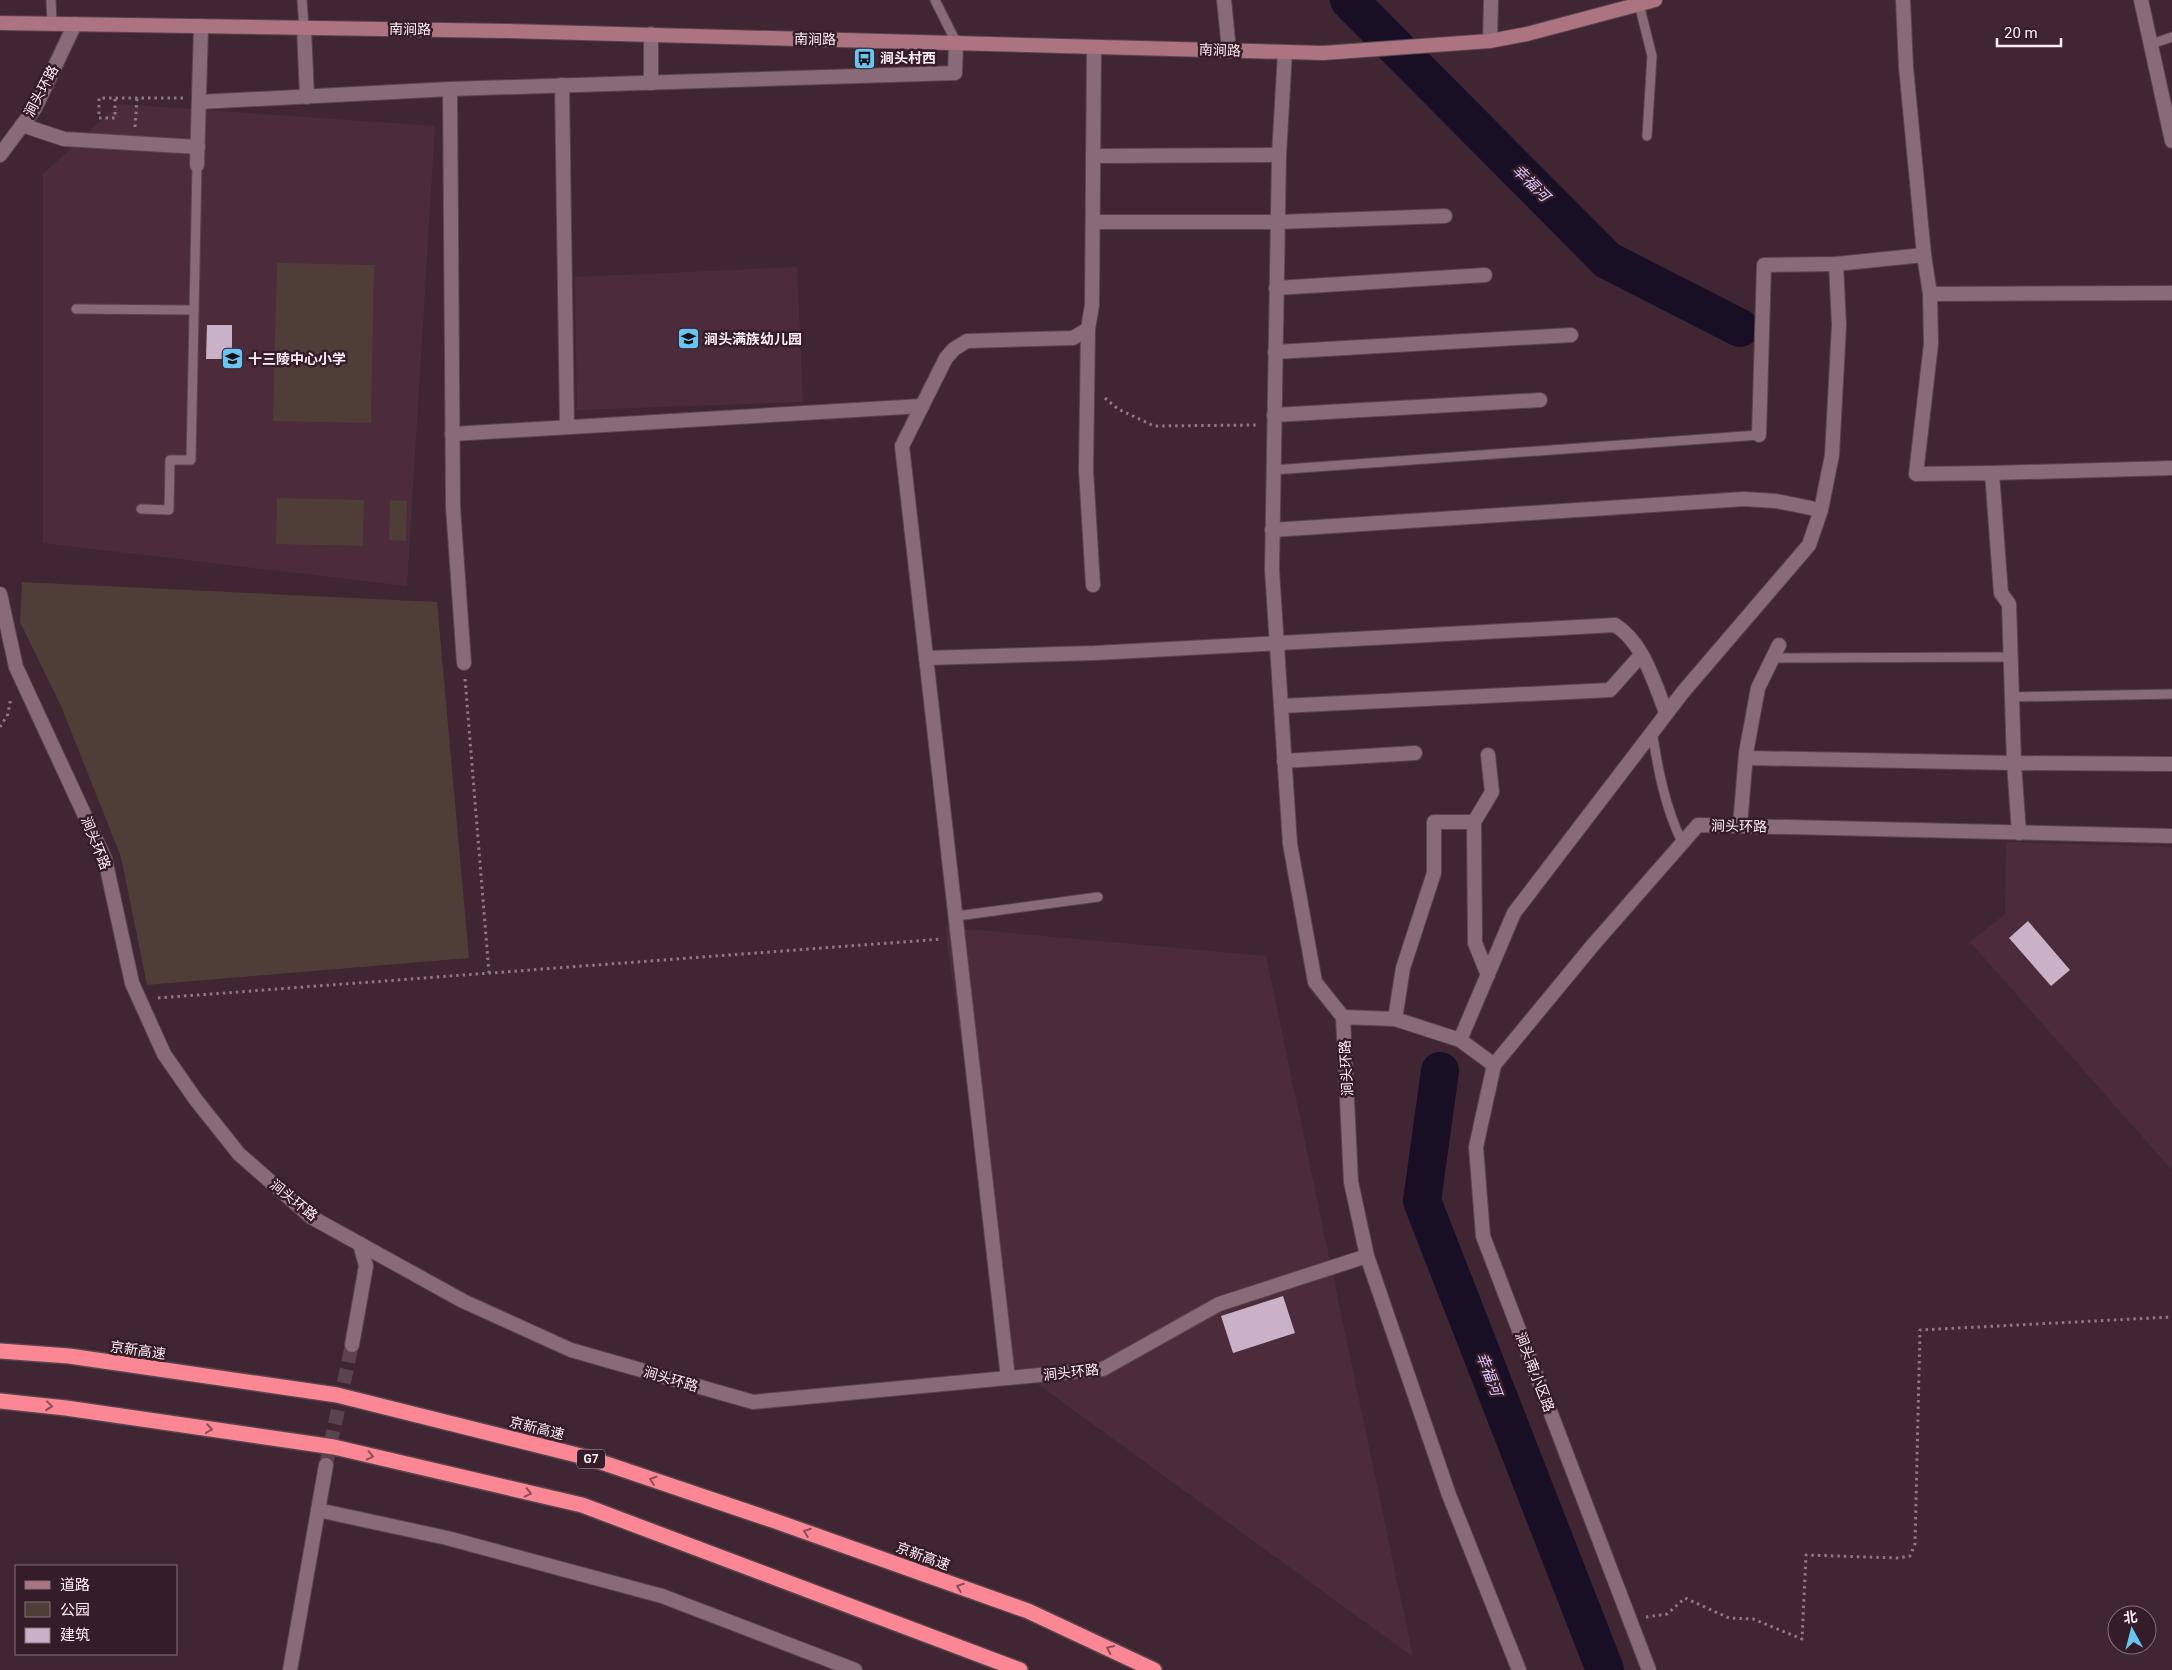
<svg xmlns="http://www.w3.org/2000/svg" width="2172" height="1670" font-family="Roboto,'Noto Sans SC',sans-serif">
<rect width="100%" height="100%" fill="#3f2632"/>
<g fill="#4c2c3b">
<path d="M 119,104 L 435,126 L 407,586 L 43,543 L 43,174 Z"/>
<path d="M 797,267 L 803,402 L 577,410 L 575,277 Z"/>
<path d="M 2006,842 L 2172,847 L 2172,1170 L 1970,942 L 2005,914 Z"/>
<path d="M 945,927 L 1266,956 L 1413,1657 L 1006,1361 Z"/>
</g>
<g fill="#4f3d37">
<path d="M 277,263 L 374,265 L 371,423 L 273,421 Z"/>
<path d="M 277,498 L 364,500 L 363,546 L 276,544 Z"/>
<path d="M 390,500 L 407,501 L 406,541 L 389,540 Z"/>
<path d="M 22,582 L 437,602 L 469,958 L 147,985 L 121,857 L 61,706 L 20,622 Z"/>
</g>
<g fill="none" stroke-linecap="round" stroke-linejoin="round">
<g stroke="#180f24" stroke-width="38">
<path d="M 1349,0 L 1607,260 L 1740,328"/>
<path d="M 1440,1071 L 1422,1201 L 1605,1670"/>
</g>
</g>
<g fill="#c9b1c8">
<path d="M 207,325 L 232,325 L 232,359 L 206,359 Z"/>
<path d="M 2028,921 L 2070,970 L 2051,986 L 2009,938 Z"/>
<path d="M 1283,1296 L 1295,1333 L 1233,1353 L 1221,1316 Z"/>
</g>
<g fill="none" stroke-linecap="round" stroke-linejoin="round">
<path stroke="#5c444f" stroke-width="14" stroke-dasharray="14 7" stroke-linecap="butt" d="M 326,1465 L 352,1345"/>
<defs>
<g id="service">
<path d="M 51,0 L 52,24"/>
<path d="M 302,0 L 304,28"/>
<path d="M 935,0 L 956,42"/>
<path d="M 1639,4 L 1652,56 L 1647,136"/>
<path d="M 2151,44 L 2172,37"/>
<path d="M 76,309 L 194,310"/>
<path d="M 1273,470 L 1759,435"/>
<path d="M 141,509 L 169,510 L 170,460 L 191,460 L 197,165"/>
<path d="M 1772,658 L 2011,657"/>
<path d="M 2012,697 L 2172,694"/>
<path d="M 1652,731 C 1658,770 1665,807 1682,842"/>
<path d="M 957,916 L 1098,897"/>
</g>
<g id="minor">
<path d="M 1224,0 L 1229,50"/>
<path d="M 1903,0 L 1906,67 L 1924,255 L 1930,294 L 1931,344 L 1916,474 L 1992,473 L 2001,593 L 2009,604 L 2014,763 L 2019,833"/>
<path d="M 2141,0 L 2172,141"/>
<path d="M 304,28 L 307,97"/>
<path d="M 651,34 L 651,83"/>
<path d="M 1490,41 L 1491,0"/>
<path d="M 1285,52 L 1279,155 L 1272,570 L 1290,844 L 1315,982 L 1343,1017"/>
<path d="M 562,85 L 567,427"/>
<path d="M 450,89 L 453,507 L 464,663"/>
<path d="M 199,102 L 450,89 L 955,73 L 956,42"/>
<path d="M 22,125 L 64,139 L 198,147"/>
<path d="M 1093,156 L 1279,155"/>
<path d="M 197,165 L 201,26"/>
<path d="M 1093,222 L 1277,222 L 1445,216"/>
<path d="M 1276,288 L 1485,275"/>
<path d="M 1930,294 L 2172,293"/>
<path d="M 1088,329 L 1086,470 L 1093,585"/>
<path d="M 1275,352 L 1571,335"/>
<path d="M 1274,415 L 1540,400"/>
<path d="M 452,434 L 922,406"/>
<path d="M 1759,435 L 1764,265 L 1836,264 L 1924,255"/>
<path d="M 1992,473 L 2172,468"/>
<path d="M 1272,530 L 1744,499 L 1776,501 L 1821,510"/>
<path d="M 926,658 L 1095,653 L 1615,625 C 1644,643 1654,683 1666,712"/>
<path d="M 1281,706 L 1610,690 L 1641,655"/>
<path d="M 1746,758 L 2014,763 L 2172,764"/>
<path d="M 1284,761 L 1415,753"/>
<path d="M 1474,822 L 1492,792 L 1488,755"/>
<path d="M 1740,826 L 1746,753 L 1758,688 L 1779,645"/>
<path d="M 1395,1019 L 1403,968 L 1434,873 L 1434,822 L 1474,822 L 1475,943 L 1488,975"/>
<path d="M 1460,1040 L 1514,913 L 1683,692 L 1809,545 L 1821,510 L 1832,455 L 1839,325 L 1836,264"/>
<path d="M 1367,1256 L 1449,1495 L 1519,1670"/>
<path d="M 352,1345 L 366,1266 L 360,1244"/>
<path d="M 1008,1378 L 902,446 L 946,358 L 954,349 L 967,341 L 1073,338 L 1088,329 L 1092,305 L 1094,47"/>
<path d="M 318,1510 L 447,1538 L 662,1596 L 855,1670"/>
<path d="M 290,1670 L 326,1465"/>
</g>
<g id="tertiary">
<path d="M 0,155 L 35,108 L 75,24"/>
<path d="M 0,594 L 16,667 L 105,859 L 132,983 L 164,1054 L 196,1100 L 239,1154 L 311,1217 L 463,1301 L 571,1350 L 753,1402 L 1103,1369 L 1219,1304 L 1367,1256 L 1351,1182 L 1343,1017 L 1395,1019 L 1460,1040 L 1494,1065"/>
<path d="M 1649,1670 L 1483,1236 L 1476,1147 L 1494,1065 L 1593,945 L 1698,825 L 2172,836"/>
</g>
<path id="secondary" d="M 0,23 L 507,31 L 1323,53 L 1490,41 L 1527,34 L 1655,0"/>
<g id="motorway">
<path d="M 0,1351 L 69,1356 L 337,1395 L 589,1458 L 775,1521 L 1028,1611 L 1154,1670"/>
<path d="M 0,1401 L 66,1408 L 334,1447 L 582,1505 L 1020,1670"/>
</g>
</defs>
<use href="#service" stroke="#59444e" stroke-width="11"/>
<use href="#minor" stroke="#59444e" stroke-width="16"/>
<use href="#tertiary" stroke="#59444e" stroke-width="16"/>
<use href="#secondary" stroke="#59444e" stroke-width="16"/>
<use href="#motorway" stroke="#59444e" stroke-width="18"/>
<g stroke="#8e7882" stroke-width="3" stroke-dasharray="2.5 4" stroke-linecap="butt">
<path d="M 115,99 L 115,118 L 99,118 L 99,98 L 183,98"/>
<path d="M 135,127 L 137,98"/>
<path d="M 1105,398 L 1118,409 L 1154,426 L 1258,425"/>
<path d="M 465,679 L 489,973"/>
<path d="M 0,727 L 8,714 L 11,697"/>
<path d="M 158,998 L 942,939"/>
<path d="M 1646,1617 L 1667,1614 L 1685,1598 L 1729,1618 L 1753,1619 L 1802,1639 L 1806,1555 L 1897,1558 L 1910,1556 L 1915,1544 L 1920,1330 L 2172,1317"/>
</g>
<use href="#service" stroke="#896b78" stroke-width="9"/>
<use href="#minor" stroke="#896b78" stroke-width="14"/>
<use href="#tertiary" stroke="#896b78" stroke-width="14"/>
<use href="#secondary" stroke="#ac7380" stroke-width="14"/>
<use href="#motorway" stroke="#fc8794" stroke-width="15"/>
</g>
<defs><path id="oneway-chevron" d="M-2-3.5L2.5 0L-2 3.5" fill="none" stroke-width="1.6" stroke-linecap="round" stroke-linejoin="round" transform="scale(1.25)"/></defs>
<g stroke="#8e4c59">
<use href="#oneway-chevron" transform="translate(49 1406) rotate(6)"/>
<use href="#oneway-chevron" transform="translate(209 1429) rotate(8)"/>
<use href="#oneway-chevron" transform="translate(370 1456) rotate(13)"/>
<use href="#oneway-chevron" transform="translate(653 1480) rotate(-161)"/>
<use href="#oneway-chevron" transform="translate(528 1493) rotate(13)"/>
<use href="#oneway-chevron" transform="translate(807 1532) rotate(-160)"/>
<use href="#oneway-chevron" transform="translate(960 1587) rotate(-160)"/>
<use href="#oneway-chevron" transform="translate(1110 1649) rotate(-155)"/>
</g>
<defs>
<symbol id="bus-square" viewBox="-11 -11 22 22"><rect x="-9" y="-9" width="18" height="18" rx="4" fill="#68c4f0" stroke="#341c28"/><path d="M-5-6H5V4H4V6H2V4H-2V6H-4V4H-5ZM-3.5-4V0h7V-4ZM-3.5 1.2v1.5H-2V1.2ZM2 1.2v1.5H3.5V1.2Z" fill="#111"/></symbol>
<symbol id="school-square" viewBox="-11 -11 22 22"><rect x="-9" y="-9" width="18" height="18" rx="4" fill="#68c4f0" stroke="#341c28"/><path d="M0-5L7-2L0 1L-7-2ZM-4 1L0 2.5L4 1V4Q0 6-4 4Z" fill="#111"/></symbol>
</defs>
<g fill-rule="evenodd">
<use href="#bus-square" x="852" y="46" width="25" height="25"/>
<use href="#school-square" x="676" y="326" width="25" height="25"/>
<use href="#school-square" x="220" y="346" width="25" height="25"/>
</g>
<g text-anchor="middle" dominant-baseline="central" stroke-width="5" stroke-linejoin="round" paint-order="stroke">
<rect fill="#341c28" stroke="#c2afb8" stroke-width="1" x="577" y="1449.5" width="28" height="19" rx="4"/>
<g font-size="12" font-weight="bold" fill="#ffeef5">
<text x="591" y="1459">G7</text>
</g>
<g font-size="14" fill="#ffeef5" stroke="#341c28">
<text transform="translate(410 29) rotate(1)">南涧路</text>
<text transform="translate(815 39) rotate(1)">南涧路</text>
<text transform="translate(1220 50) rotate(2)">南涧路</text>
<text transform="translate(41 91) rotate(-62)">涧头环路</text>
<text transform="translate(1739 826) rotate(1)">涧头环路</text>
<text transform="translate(96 843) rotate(68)">涧头环路</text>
<text transform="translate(1346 1068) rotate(-93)">涧头环路</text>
<text transform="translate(294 1200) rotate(39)">涧头环路</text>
<text transform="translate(138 1350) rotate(8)">京新高速</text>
<text transform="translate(1071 1372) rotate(-6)">涧头环路</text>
<text transform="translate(1535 1372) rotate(69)">涧头南小区路</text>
<text transform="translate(671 1379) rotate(16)">涧头环路</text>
<text transform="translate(537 1428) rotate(14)">京新高速</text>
<text transform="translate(923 1556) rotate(20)">京新高速</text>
</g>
<g font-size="14" font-weight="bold" fill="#ffeef5" stroke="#341c28" text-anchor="start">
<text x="880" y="58">涧头村西</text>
<text x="704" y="339">涧头满族幼儿园</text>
<text x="248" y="359">十三陵中心小学</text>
</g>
<g font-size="15" font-style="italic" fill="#dbc7fa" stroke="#341c28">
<text transform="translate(1531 183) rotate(45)">幸福河</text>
<text transform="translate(1489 1374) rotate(69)">幸福河</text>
</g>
</g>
<rect x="15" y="1565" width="162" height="90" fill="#341c28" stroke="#85707a"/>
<rect x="25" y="1581" width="25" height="8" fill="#ac7380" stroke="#85707a"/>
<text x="60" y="1590" font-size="15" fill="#ffeef5">道路</text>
<rect x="25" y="1602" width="25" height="15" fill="#4f3d37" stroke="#85707a"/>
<text x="60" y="1615" font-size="15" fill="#ffeef5">公园</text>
<rect x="25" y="1628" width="25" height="15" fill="#c9b1c8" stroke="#85707a"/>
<text x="60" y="1640" font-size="15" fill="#ffeef5">建筑</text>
<g transform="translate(2132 1630) rotate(353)"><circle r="24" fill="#341c28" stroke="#85707a"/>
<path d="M0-4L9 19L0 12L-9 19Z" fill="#68c4f0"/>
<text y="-8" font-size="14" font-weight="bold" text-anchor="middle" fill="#ffeef5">北</text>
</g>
<path d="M1997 38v8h64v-8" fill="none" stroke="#ffeef5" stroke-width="2.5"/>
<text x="2004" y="38" font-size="15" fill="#ffeef5" stroke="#341c28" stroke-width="4" paint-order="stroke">20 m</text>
</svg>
